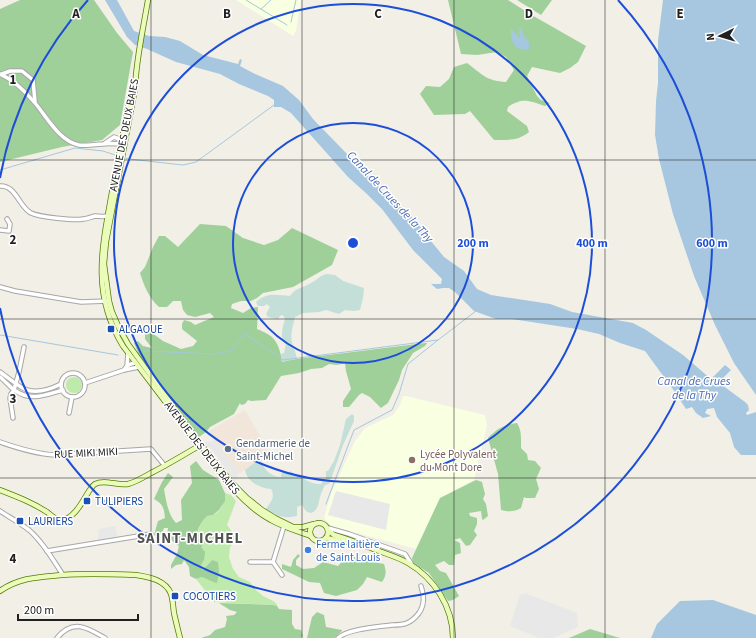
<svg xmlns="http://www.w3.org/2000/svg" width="756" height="638" font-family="'Source Sans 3',sans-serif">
<rect width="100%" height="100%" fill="#f1efe6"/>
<g fill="#f9ffe1">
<path d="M 236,0 L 301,0 L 296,31 L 293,36 Z"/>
<path d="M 403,396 L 406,396 L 485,415 L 487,426 L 474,480 L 440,498 L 416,549 L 331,526 L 324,518 L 331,493 L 355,441 L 365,428 L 393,415 L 400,405 Z"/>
</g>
<path fill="#f2e5d9" d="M 245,410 L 269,452 L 240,473 L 214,440 L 209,431 Z"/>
<g fill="#beebac">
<circle cx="74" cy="385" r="8"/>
<path d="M 225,493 L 231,495 L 236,501 L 227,525 L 236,537 L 230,548 L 229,557 L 233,569 L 239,577 L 250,582 L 257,591 L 263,596 L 273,601 L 277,604 L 277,606 L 273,605 L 214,602 L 196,579 L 202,577 L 213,582 L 212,560 L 203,570 L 200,567 L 204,560 C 200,543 192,531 207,516 C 207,516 213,515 213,515 C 222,511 225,501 225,493 Z"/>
</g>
<g fill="#a0d09a">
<path d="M 20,0 L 94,0 L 117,33 L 133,52 L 120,125 L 102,140 L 62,147 L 0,162 L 0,9 Z"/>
<path d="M 448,0 L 508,0 L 530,14 L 586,46 L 578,62 L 570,68 L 560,73 L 532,67 L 527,76 L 537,96 L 541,100 L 550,103 L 545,106 C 529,101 523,97 508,107 L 507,111 L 527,126 L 529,132 C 518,141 508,140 494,140 L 470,111 L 465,114 L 434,115 L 420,94 L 426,86 L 440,87 L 449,79 L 454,67 L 467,63 C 482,74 486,81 506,82 L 514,70 L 506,57 L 497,52 L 477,55 L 461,54 Z"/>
<path d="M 517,0 L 552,0 L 541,15 Z"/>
<path d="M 200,224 L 226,226 L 243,238 L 264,245 L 278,240 L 292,228 L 338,250 L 332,265 L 293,287 L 263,293 L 257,298 L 251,301 L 241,301 L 232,304 L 231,308 L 243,313 L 251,308 L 258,307 L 257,329 C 262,331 269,334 273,338 C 279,345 281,354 282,362 L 288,360 L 425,343 L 427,343 L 425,346 L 413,353 L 402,370 L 399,380 L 388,403 L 381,408 L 370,397 L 362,393 L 359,395 L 349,407 L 343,407 L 343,401 L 351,389 L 346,371 L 345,363 L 337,365 L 329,364 L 322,368 L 311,369 L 299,373 L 281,376 L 266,400 L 251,401 L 248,400 L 245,404 L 241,405 L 240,403 L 234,414 L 210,427 L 206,432 L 199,437 L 139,355 L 134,343 L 138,341 L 143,346 L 152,348 L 145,339 L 145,332 L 148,330 L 163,341 L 181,349 L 193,346 L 197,341 L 182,329 L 182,324 L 184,320 L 191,322 L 195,325 L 214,317 L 210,313 L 195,317 L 187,315 L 183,310 L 181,301 L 173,301 L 167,307 L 159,307 C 149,298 144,286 140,273 L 145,267 L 153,247 L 159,236 L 165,236 L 178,247 Z"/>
<path d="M 517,423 C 522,431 521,439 521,448 L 527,454 L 528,460 L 535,461 L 541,468 L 536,479 L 539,489 L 535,498 L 526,498 L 524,497 L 521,508 C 514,512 509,512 501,510 L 498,474 L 488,438 C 498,428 504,425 517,423 Z"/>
<path d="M 196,461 L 203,470 L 219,480 L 225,493 L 225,501 L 219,510 L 213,515 L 207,516 C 202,521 199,526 197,533 L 204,538 L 203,545 L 201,547 L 205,552 L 204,560 L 200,567 L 203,570 L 212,560 L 218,562 L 219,572 L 217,583 L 213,582 L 202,577 L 196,579 L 190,576 L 189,567 L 184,560 L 182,564 L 176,565 L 171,569 L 171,565 L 177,554 L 179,546 C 174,544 172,539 167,536 L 168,528 L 164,528 L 162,533 L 158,538 L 154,535 L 158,521 L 165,518 C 164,508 163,504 154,499 L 162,482 L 168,473 L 173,477 L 164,489 C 166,500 168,515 176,523 L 182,520 L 181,500 L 192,483 L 190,466 Z"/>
<path d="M 476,480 L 482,482 L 485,494 L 483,499 L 486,504 L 488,516 L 483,520 L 482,519 L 481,511 L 469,513 L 470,516 L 477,518 L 477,524 L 474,531 L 477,535 L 470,545 L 466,546 L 460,538 L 454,540 L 460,543 L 461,553 L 455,555 L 454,565 L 449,565 L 444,561 L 435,565 L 440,571 L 446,573 L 459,596 L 453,600 L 448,601 L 429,573 L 413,563 L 412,558 L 440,498 Z"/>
<path d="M 298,554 L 300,556 L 296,560 L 296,565 L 303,569 L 314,568 L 323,562 L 338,566 L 348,555 L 368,561 L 384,564 C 386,571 387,575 382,582 L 367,577 L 363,584 L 357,590 L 336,596 L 324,593 L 320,583 L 309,582 L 282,569 L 282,564 L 291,567 L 293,560 Z"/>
<path d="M 219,603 L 273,605 L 277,606 L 279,609 L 292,610 L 292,624 L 295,629 L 301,630 L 303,636 L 301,638 L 201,638 L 210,635 L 215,630 L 225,627 L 227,619 L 226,616 L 234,615 L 237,612 L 230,610 Z"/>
<path d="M 317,612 L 324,615 L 326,627 L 342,630 L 342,631 L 334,638 L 307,638 L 312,617 Z"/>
<path d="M 590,629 L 620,638 L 569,638 Z"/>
</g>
<g fill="#c3dfd8">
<path d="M 326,274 L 335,275 L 343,281 L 364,288 L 363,298 L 360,310 L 354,311 L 345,310 L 339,314 L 326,310 L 319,312 L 303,313 L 295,317 C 293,325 290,334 292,343 C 294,349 296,353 297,359 L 282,362 L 281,354 L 284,353 L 286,344 C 279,339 283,326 285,319 L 283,315 L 280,316 L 278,319 L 268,317 L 266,314 L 270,307 L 267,304 L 264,306 L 258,306 L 256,302 C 267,292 276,295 290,296 C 298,286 299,290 309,284 C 316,281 319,276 326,274 Z"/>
<path d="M 352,414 L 354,416 L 354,421 L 343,445 L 331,479 L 329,484 L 325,485 C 323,489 321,493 320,497 C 318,504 318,512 310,513 L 306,511 L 302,505 L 297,507 L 297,516 C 284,519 277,516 266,509 C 270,503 276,497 271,489 C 260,488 247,482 245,470 L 262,457 L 261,461 C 264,470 272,477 281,477 L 282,471 L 288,473 L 289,475 L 290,471 C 299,476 311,485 321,484 L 326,477 L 326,471 L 328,471 L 334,461 L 340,445 L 346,419 Z"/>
</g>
<g fill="#e8e8e8">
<path d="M 214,440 L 240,473 L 237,475 L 238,478 L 236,480 L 234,478 L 232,480 L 229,477 L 230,474 L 210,447 L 205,446 L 201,442 L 211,442 Z"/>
<path d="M 336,491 L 390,504 L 386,530 L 328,515 Z"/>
<path d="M 115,526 L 117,536 L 98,540 L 99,529 Z"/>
<path d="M 525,593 L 577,613 L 578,627 L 553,638 L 539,638 L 510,626 L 520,594 L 524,595 Z"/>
</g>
<g fill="#a6c7df">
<path d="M 105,0 L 117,0 L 134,31 L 149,36 L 165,37 L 180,41 L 203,55 L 238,64 L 240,59 L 242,60 L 240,66 L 253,73 L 283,86 L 299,100 L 313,119 L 383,191 L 417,222 L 426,235 L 444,257 L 464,271 L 477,289 L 491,295 L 550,304 L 572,312 L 633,323 L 646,330 L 683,355 L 711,379 L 725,365 L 731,370 L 724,377 L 722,385 L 745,402 L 748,405 L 749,410 L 746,413 L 747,415 L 756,412 L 756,455 L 741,455 L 734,447 L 730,433 L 717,417 L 714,408 L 707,409 L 705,413 L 711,416 L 703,418 L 696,413 L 692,407 L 686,409 L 675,392 L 645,351 L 620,343 L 599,334 L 577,329 L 512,319 L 496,319 L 474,311 L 455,292 L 449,288 L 443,288 L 437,289 L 431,284 L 441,284 L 442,279 L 413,250 L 382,209 L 367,194 L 348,177 L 291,113 L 281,107 L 274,107 L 274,100 L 268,96 L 239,84 L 220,74 L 176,62 L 147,49 L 135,45 L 127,37 Z"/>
<path d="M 663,0 L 756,0 L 756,395 L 734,363 L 715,325 L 694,276 L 673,214 L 659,159 L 655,135 L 656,101 L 658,83 L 658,41 Z"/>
<path d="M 521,27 L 524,36 L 529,42 L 529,49 C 515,52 510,41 511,29 C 515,31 516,36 520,38 L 519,29 Z"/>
<path d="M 713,600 L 756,615 L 756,638 L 651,638 L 657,624 L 680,601 Z"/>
</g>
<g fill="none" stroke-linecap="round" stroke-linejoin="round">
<g stroke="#a6c7df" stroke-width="1">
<path d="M 246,0 L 287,25"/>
<path d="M 261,9 L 271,0"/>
<path d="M 291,22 L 296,0"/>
<path d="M 125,158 L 129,159 L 183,165 L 196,162 L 274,105"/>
<path d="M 0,170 L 75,148 L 103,151 L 118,156"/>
<path d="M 0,335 L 118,355"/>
<path d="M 144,351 L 215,354 L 230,351 L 245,334 L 283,360 L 438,340 L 476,311"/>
<path d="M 326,504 L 354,430 L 392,410 L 399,394 L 408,364 L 438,340"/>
</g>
<defs>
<g id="street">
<path d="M 0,74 C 14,80 25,91 35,103 C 47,117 59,141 79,145 C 87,146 95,144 103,144 C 109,143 116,144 122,144"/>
<path d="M 2,74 L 10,71 L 22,71 L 33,80 L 35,102"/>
<path d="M 105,143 L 114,137 L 122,140 L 123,142"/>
<path d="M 0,186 C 16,185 19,207 31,213 C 39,217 75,221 83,219 C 87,219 91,217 95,216 C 99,216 103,217 107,216"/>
<path d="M 0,230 L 9,231 L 10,224 L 7,219"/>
<path d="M 0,287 L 15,291 L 81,302 L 108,301"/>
<path d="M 127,366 L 128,353"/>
<path d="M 124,370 C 127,365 130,363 136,363"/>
<path d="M 0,372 C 7,377 14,383 21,387 C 33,395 49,390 61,384"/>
<circle cx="73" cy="385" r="12"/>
<path d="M 0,377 C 5,381 9,386 14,390 C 31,402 45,395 63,390"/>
<path d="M 85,383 L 124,370 L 139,367"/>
<path d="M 69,413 L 72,397"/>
<path d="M 13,418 L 10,398 L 11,394 L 14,390 L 19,372 L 24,347"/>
<path d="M 0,442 C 17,448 37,454 55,455 L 151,449 L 165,466"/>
<path d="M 0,511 C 9,517 20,523 29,530 C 43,542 53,560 63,575"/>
<path d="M 328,528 L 349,534 L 405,554 L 412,565"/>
<path d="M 47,551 L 151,534"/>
<path d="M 250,562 L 273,562 L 284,526"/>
<path d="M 273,562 L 282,575"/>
<path d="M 57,638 C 73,618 88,628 105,638"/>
<path d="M 338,638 C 347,629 378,627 392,625 C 397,625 403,625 407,623 C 412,621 416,617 419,613 C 425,604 424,596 421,586"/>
</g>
<g id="secondary">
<path d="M 148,0 C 143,30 136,59 135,89 L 106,242 L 104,264 L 109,301 L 112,312 L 119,328 L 128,344 L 201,445 L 232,483 L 247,498 L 262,510 L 275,518 L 293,527 L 303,527 L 314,524"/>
<path d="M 129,102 C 123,132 118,162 112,192 C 102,248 91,294 123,346 L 198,445"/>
<path d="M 204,452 C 223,477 242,504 271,520 C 283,527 297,531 311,536"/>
<path d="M 0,490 C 18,497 31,502 47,512 C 51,515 56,520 60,520 C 73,521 83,501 89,491 C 91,489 92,486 95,484 C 105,479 118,486 128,484 C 136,482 144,477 151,473 C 167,465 183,455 199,446"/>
<circle cx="319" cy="532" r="9"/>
<path d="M 329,531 L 334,535 C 346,538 359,544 371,548 C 383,553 396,556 408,563 C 434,578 453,607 453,638"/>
<path d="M 326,538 L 347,542"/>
<path d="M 0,591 C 20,577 40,577 62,575 C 87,573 112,574 136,575 C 149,577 166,580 171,594 C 173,600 173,607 174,613 C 176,622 178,630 180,638"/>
</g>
</defs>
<use href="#street" stroke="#a7a7a7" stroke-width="5.5"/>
<use href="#secondary" stroke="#567b03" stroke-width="6"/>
<use href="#street" stroke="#fff" stroke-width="3.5"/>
<use href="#secondary" stroke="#ebfbba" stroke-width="4.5"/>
</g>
<path fill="none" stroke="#202020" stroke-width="1" stroke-opacity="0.55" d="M 151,0 L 151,638M 302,0 L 302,638M 454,0 L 454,638M 605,0 L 605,638M 0,160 L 756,160M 0,319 L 756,319M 0,478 L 756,478"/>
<g fill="none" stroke="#1d4ed8" stroke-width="2">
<circle cx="353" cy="243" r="120"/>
<circle cx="353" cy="243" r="239"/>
<path d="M0 178A359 359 0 0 1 88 0M618 0A359 359 0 1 1 0 308"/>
</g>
<g fill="#1a4fb4" stroke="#fff" stroke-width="1.5">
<rect x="107" y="325" width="8" height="8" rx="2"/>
<rect x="83" y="497" width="8" height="8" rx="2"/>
<rect x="16" y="517" width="8" height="8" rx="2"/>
<rect x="171" y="592" width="8" height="8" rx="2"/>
</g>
<circle fill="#5c6f8a" stroke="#fff" stroke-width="1.5" cx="228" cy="449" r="4"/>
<circle fill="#8d6e63" stroke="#fff" stroke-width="1.5" cx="412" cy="460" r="4"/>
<circle fill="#3f7fe0" stroke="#fff" stroke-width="1.5" cx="308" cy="550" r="4"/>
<g text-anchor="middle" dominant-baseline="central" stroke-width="3" stroke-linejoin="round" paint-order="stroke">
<g font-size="11" fill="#202020" stroke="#fff">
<text transform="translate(124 135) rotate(-79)">AVENUE DES DEUX BAIES</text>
<text transform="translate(202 448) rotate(52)">AVENUE DES DEUX BAIES</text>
<text transform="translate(86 453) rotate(-3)">RUE MIKI MIKI</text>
</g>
<g font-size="11" fill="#164399" stroke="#fff" text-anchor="start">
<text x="119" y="329">ALGAOUE</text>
<text x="95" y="501">TULIPIERS</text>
<text x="28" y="521">LAURIERS</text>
<text x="183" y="596">COCOTIERS</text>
</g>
<g font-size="11" fill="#4e5e75" stroke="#fff" text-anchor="start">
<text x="236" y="443">Gendarmerie de<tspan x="236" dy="13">Saint-Michel</tspan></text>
</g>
<g font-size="11" fill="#785e54" stroke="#fff" text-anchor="start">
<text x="420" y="454">Lycée Polyvalent<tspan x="420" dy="13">du Mont Dore</tspan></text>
</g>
<g font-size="11" fill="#366cbe" stroke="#fff" text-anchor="start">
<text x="316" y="544">Ferme laitière<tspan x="316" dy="13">de Saint Louis</tspan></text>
</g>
<g font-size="12" font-style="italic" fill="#4a69b2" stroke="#fff">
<text transform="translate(390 197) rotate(47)">Canal de Crues de la Thy</text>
<text x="694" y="381">Canal de Crues<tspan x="694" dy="14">de la Thy</tspan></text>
</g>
<g font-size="15" font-weight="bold" letter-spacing="1" fill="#535353" stroke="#fff">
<text x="190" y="538">SAINT-MICHEL</text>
</g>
</g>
<g font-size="13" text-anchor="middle" font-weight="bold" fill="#202020" stroke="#fff" stroke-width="3" stroke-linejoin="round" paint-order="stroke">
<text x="76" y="18">A</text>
<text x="227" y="18">B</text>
<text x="378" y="18">C</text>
<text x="529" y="18">D</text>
<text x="680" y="18">E</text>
<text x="13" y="84">1</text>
<text x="13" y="244">2</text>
<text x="13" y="403">3</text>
<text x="13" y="563">4</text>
</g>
<circle cx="353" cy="243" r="6" fill="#1d4ed8" stroke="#fff" stroke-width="2"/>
<g font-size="12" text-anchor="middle" font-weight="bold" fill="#1d4ed8" stroke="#fff" stroke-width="3" stroke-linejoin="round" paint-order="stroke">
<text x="473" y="247">200 m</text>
<text x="592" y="247">400 m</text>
<text x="712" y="247">600 m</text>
</g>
<g transform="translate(720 36) rotate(265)" stroke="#ffffff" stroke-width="3" paint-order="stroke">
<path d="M0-3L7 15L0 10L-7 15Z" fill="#202020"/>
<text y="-6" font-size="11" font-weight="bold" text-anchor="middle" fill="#202020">N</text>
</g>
<path d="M18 614v6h120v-6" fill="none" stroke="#202020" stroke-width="2"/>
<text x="24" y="614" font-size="12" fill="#202020" stroke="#ffffff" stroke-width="3" paint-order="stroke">200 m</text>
</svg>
